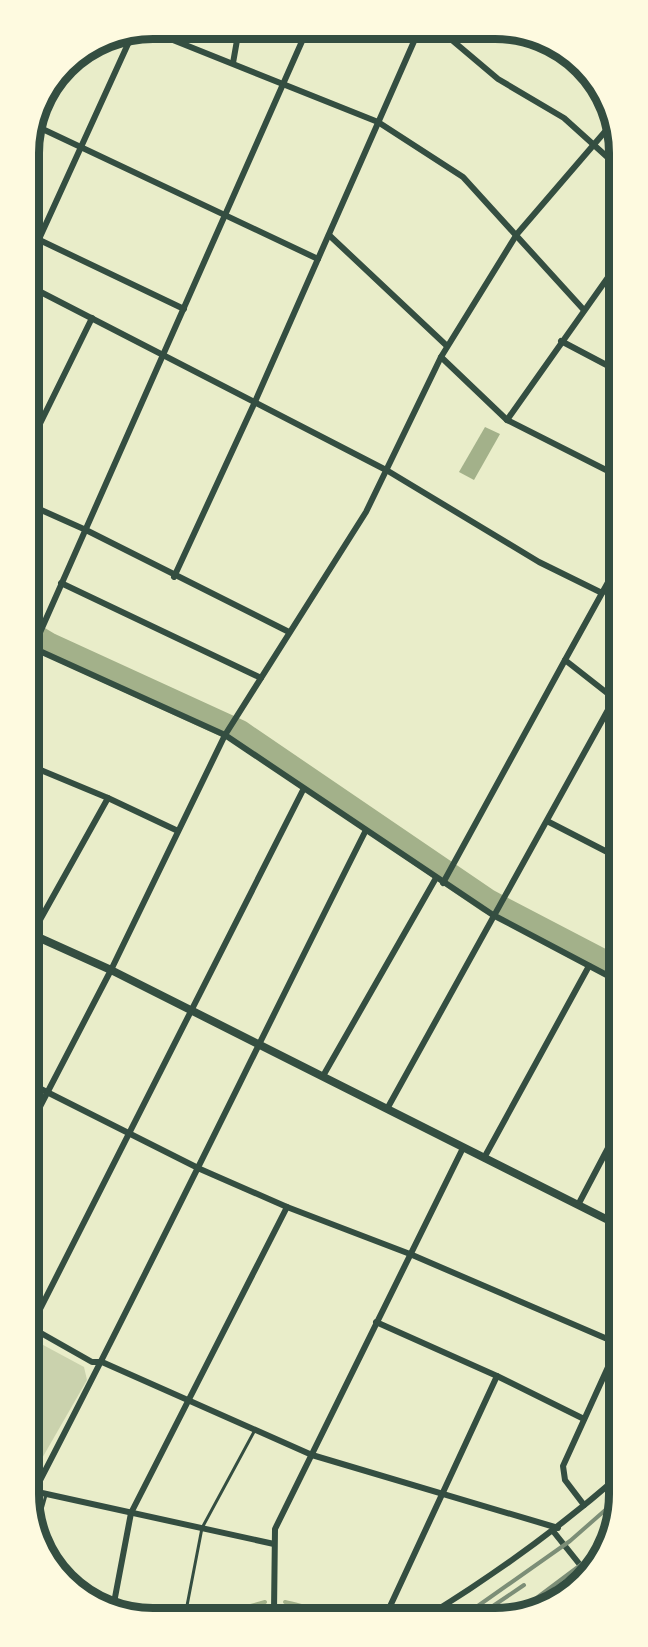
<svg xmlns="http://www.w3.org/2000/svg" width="648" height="1647" font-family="'PT Serif',serif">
<rect width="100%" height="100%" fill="#e9edc9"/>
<path fill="#cad2ad" d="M 32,1339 L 84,1367 L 87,1380 L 33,1474 Z"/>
<path fill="#a3b18a" d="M 485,427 L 500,434 L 474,480 L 459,472 Z"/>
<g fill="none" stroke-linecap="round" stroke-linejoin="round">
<g stroke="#a3b18a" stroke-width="4">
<path d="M 285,1602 C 323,1611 340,1619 379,1607"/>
<path d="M 233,1616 L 247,1607 L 265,1602"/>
</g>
<path stroke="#a3b18a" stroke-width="24" d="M 30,633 L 50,645 L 240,732 L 488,901 L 618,969"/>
<g stroke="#344e41" stroke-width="3">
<path d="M 36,1531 L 46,1495"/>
<path d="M 114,1608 L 185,1616 L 202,1528 L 255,1430"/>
</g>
<g stroke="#344e41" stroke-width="6">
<path d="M 148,30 L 378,122 L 463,177 L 583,309"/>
<path d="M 440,30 L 498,79 L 564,118 L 615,164"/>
<path d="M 233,63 L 239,29"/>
<path d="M 34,125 L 318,259"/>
<path d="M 29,235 L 184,309"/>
<path d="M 329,235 L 447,346"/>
<path d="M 29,261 L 133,33"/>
<path d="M 29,286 L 388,471 L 539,562 L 602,593"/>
<path d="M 561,341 L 616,370"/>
<path d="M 441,357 L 507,420 L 616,475"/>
<path d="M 507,420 L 616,266"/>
<path d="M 30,444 L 92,318"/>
<path d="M 30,505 L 86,530 L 289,632"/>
<path d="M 174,577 L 254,404 L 419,30"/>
<path d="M 61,583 L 261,678"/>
<path d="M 33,648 L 225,735 L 493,915 L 618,981"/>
<path d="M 30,655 L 307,30"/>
<path d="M 616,700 L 565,660 L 617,566"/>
<path d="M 31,766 L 108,798 L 178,831"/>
<path d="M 547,821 L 617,857"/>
<path d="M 443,883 L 565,660"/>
<path d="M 31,936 L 108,798"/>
<path d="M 323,1076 L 436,878"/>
<path d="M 31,1084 L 200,1169 L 287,1207 L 410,1254 L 619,1344"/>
<path d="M 387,1109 L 614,699"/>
<path d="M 32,1122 L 111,970 L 225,735 L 366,512 L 441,357 L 517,234 L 615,120"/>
<path d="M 484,1158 L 589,966"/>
<path d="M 578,1205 L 618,1129"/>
<path d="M 376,1322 L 497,1376 L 584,1419"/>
<path d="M 32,1325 L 303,790"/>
<path d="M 32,1328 L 92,1362 L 102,1362 L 312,1455 L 558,1528"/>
<path d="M 33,1491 L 274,1544"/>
<path d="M 34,1492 C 148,1273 254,1052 365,832"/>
<path d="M 584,1505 L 565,1480 L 563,1466 L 619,1343"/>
<path d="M 553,1531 L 589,1576"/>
<path d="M 113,1608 L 131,1513 L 287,1207"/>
<path d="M 292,1615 L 274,1611 L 275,1529 L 463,1148"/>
<path d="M 386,1615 L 497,1376"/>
<path d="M 429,1615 C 497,1573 559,1528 619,1476"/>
<path d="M 265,1616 L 274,1611"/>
</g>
<path stroke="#344e41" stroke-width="8" d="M 31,934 L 111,970 L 618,1225"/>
<g stroke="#7c8e77" stroke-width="4">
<path d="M 572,1586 L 591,1572"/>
<path d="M 490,1608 L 524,1585"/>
<path d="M 515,1614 L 599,1551"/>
<path d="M 465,1615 L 570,1541 L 619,1498"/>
</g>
</g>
<path d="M0 0H648V1647H0ZM153 39H495A114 114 0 0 1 609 153V1494A114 114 0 0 1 495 1608H153A114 114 0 0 1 39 1494V153A114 114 0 0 1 153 39Z" fill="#fefae0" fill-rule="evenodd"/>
<path fill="none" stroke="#344e41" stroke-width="8" d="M153 39H495A114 114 0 0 1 609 153V1494A114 114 0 0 1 495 1608H153A114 114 0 0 1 39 1494V153A114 114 0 0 1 153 39Z"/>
</svg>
